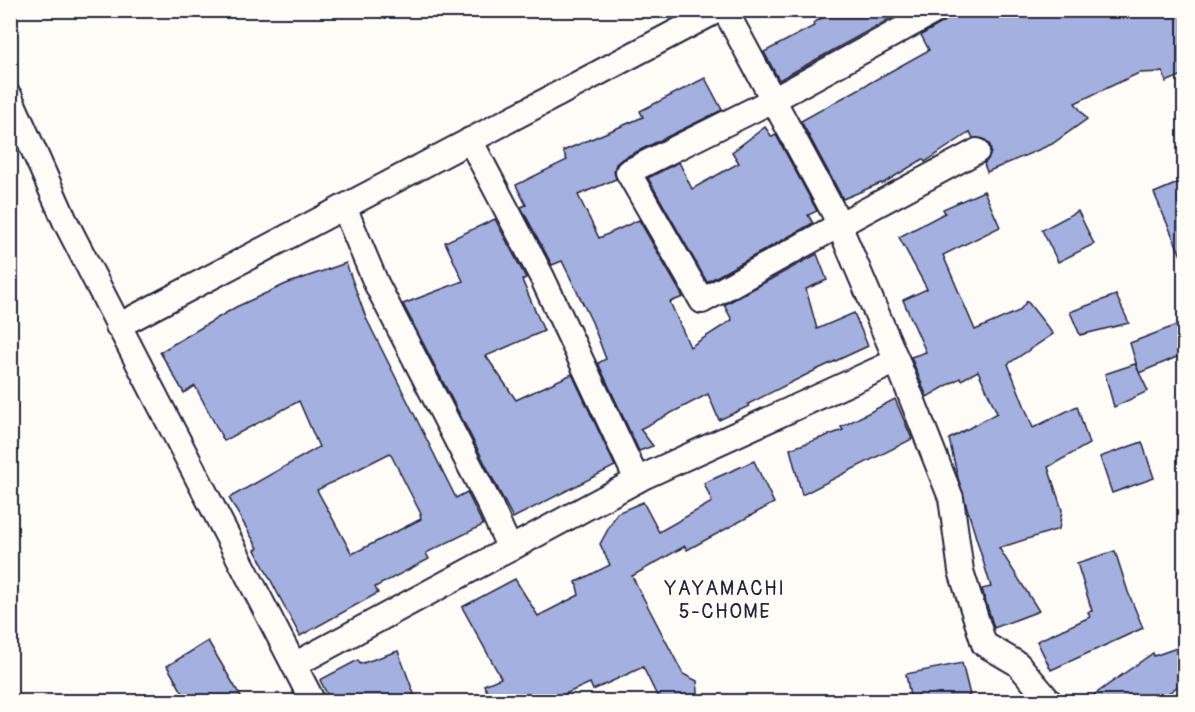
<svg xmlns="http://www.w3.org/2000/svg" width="1195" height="712" font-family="Pangolin,sans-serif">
<rect width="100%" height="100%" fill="#fdfcf7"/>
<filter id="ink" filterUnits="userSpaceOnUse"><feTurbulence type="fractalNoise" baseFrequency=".0167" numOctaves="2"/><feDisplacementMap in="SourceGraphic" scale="12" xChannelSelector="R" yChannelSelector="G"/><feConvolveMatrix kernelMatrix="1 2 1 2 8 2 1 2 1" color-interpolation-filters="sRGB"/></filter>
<g filter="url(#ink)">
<g fill="#a3b0e0" stroke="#22223b" stroke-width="1.5" fill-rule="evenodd">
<path d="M 836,10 L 906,10 L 779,80 L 764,52 L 814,26 L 813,23 Z"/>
<path d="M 951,10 L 1185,10 L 1185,74 L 1166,82 L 1163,72 L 1139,73 L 1075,103 L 1087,119 L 1052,144 L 987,172 L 984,164 L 989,158 L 991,152 L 990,145 L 984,139 L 973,138 L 970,132 L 925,162 L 923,159 L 882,184 L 881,183 L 843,199 L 801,121 L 929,50 L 921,35 L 944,22 L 949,17 Z"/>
<path d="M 705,78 L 722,110 L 622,159 L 616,164 L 614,171 L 616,179 L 578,195 L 599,238 L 639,220 L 683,297 L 670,302 L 690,347 L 732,320 L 724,305 L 817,254 L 827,280 L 806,289 L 817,329 L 854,313 L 868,346 L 816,370 L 748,404 L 749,406 L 719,420 L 708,394 L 640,429 L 653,446 L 639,451 L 598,363 L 606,359 L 592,322 L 562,261 L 552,265 L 521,207 L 526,205 L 516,185 L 567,160 L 563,151 L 643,117 L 640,111 Z"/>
<path d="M 765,127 L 772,137 L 776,135 L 817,211 L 808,215 L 813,223 L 707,282 L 648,178 L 679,162 L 692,189 L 739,163 L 732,152 Z"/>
<path d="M 1185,180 L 1185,265 L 1154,193 Z"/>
<path d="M 984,191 L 1000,227 L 943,255 L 975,330 L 1019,311 L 1027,301 L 1053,334 L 1008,364 L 1033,428 L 1077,406 L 1089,444 L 1048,467 L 1062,510 L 1059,529 L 999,548 L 1039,611 L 994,628 L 982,589 L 991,587 L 958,478 L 949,439 L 997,413 L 978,371 L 961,380 L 960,378 L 927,397 L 911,357 L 926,352 L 903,300 L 927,289 L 899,237 L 945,213 L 943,209 Z"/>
<path d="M 1078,211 L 1094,244 L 1058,262 L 1042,230 Z"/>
<path d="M 495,219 L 526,278 L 522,280 L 544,331 L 486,356 L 516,400 L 572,374 L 615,466 L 513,518 L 403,304 L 463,281 L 445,242 Z"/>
<path d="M 346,263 L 366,318 L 456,498 L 467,492 L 483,525 L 426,553 L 429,559 L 375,587 L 378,593 L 300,636 L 255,550 L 258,548 L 229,498 L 319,447 L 299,401 L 224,441 L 195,386 L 184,393 L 160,352 L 236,307 L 286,284 ZM 390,453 L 421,514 L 420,515 L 421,519 L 352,554 L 317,490 Z"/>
<path d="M 1116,295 L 1129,323 L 1080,335 L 1070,312 Z"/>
<path d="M 1177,325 L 1184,354 L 1139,373 L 1130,343 Z"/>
<path d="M 1135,364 L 1148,391 L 1114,407 L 1105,374 Z"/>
<path d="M 895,399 L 912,439 L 802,495 L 790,449 L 843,430 L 841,427 Z"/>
<path d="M 1142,442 L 1154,478 L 1112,493 L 1100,457 Z"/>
<path d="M 754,461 L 774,503 L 687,550 L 685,546 L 632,576 L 683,674 L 697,681 L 699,702 L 660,702 L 643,667 L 593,690 L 590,683 L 547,702 L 492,702 L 484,685 L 501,678 L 462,607 L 515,579 L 538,616 L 579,595 L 576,582 L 610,565 L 600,544 L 617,513 L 643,502 L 659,532 L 712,502 L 704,483 Z"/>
<path d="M 1115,551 L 1128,592 L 1143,628 L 1051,670 L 1037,641 L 1090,617 L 1088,612 L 1092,611 L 1077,563 Z"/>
<path d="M 208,641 L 244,702 L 188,702 L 167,666 Z"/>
<path d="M 1185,645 L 1185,681 L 1156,702 L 1084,702 L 1153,653 L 1154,656 Z"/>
<path d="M 398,651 L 417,702 L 331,702 L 320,680 L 358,660 L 360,664 Z"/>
<path d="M 962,663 L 970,695 L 959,702 L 911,702 L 906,674 Z"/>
</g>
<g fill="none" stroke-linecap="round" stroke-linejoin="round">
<defs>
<g id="street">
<path d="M 725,10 L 833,211 L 897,361 L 951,498 L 961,571 L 984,644 L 1018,664 L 1050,702"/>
<path d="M 937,10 L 773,100 L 628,172 L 702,301 L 839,225 L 977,151"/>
<path d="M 10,97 L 65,221 L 313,702"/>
<path d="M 470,140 L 542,277 L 637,480"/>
<path d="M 344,207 L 376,283 L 489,503 L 510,549"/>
<path d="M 118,326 L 718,10"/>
<path d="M 294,665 L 645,476 L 897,361"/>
</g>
</defs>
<use href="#street" stroke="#22223b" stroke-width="28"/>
<use href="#street" stroke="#fdfcf7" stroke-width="24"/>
</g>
</g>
<g text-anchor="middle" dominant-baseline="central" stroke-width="4.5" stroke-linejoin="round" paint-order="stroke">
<g font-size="20" letter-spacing="1.5" fill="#22223b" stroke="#fdfcf7">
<text x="725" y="588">YAYAMACHI<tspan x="725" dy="23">5-CHOME</tspan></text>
</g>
</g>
<rect width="1195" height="712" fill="none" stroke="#fdfcf7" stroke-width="36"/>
<rect x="18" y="18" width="1159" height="676" fill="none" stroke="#22223b" stroke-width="2" filter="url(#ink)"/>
</svg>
